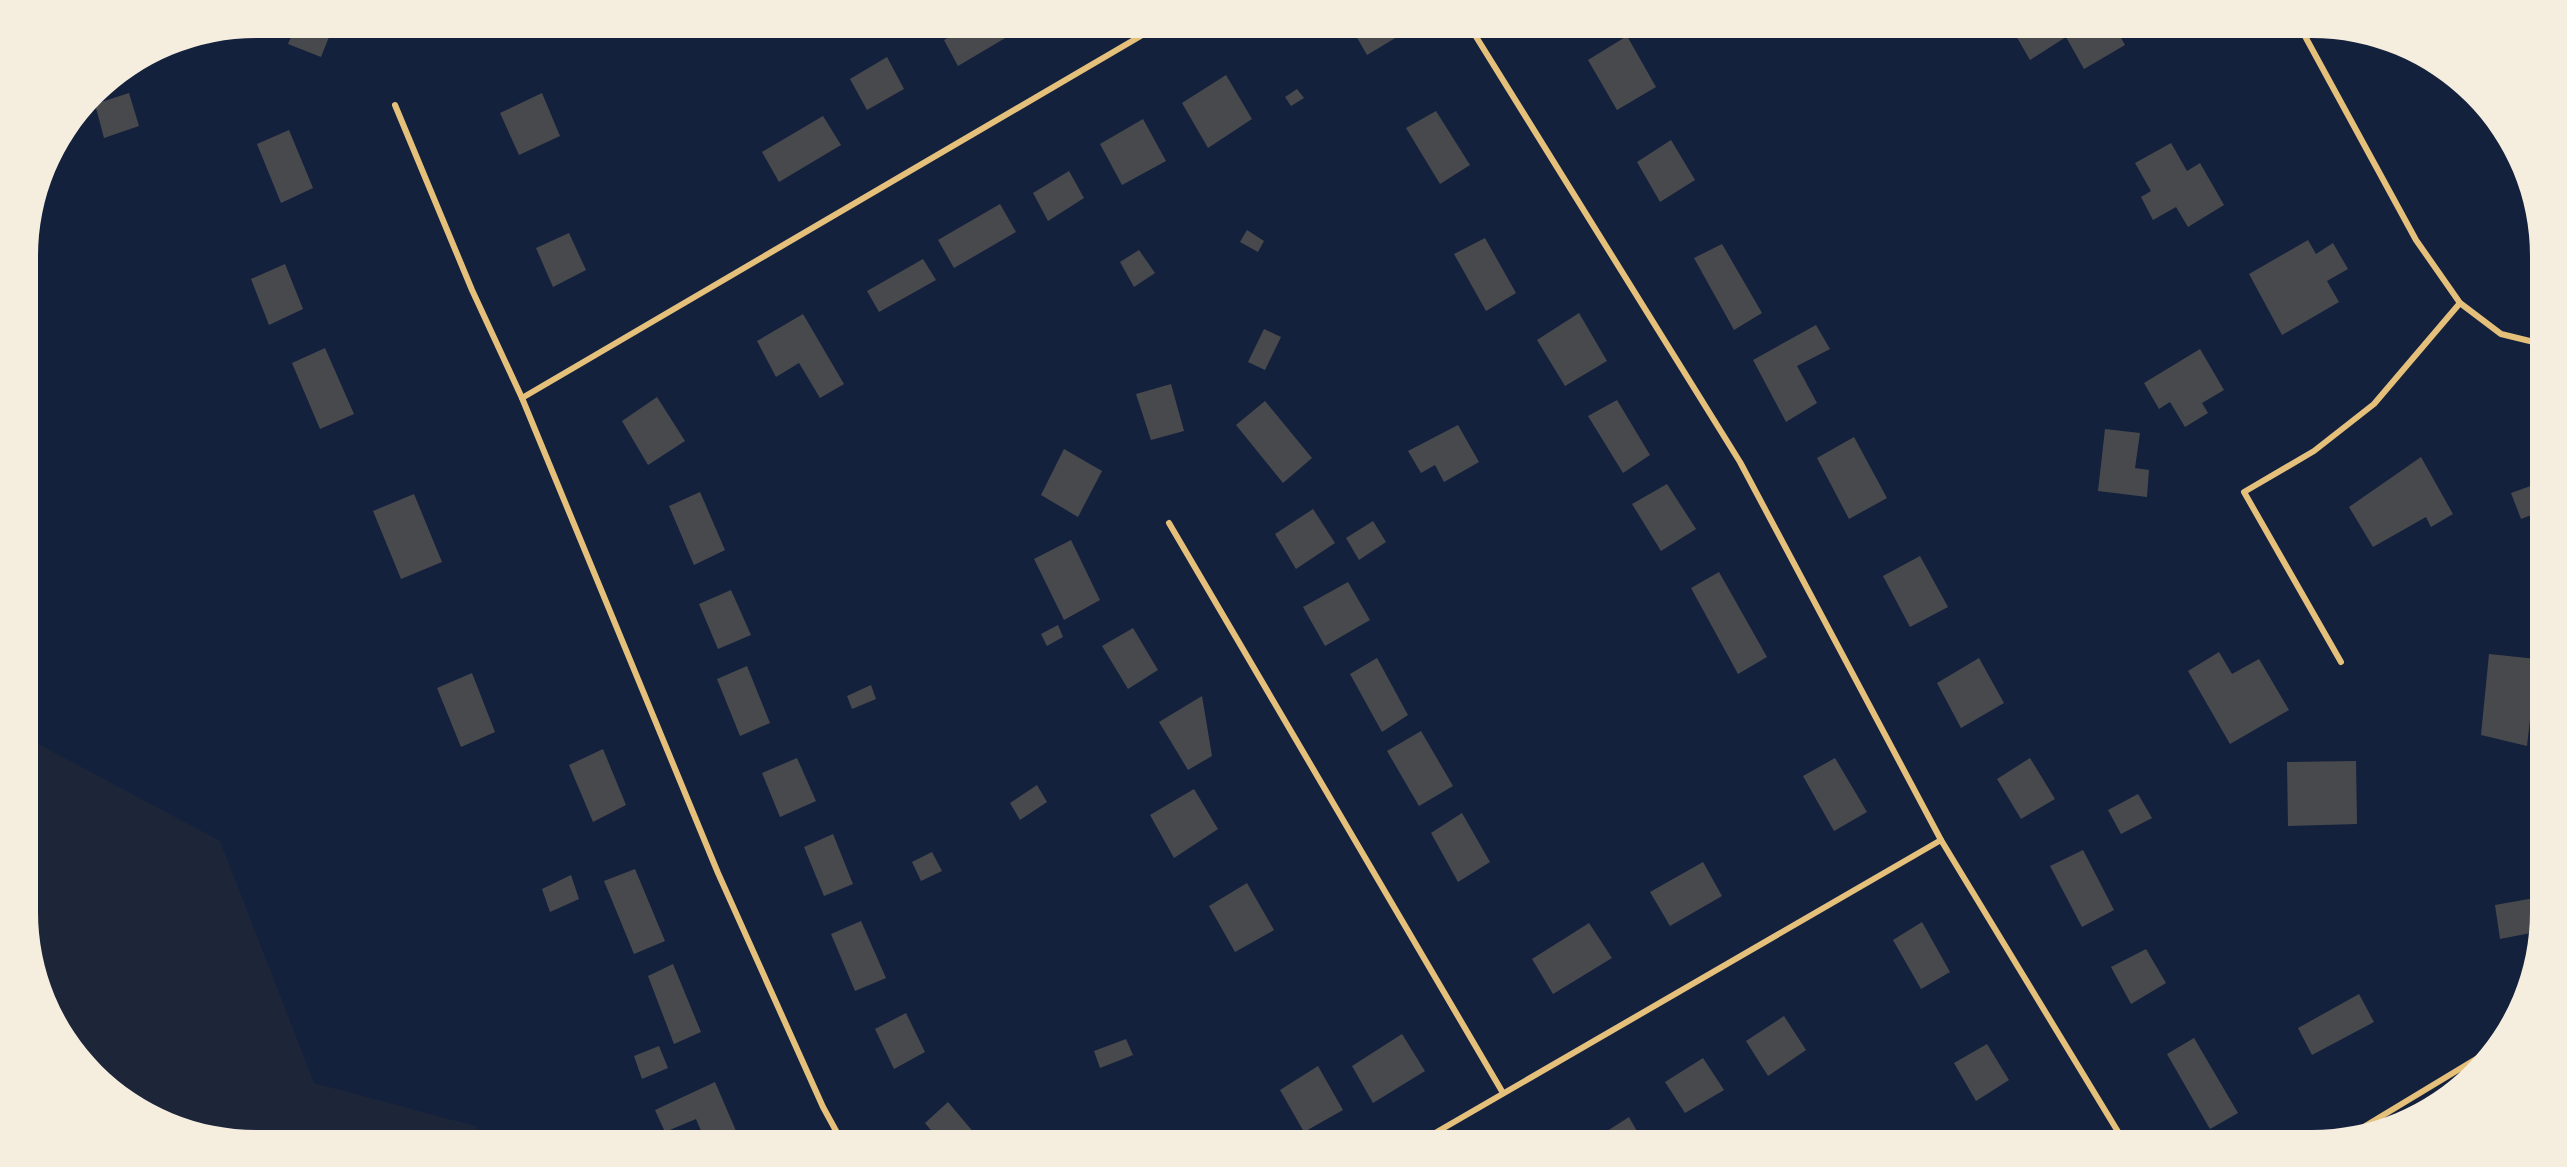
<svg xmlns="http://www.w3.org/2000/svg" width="2567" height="1167" font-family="'Sofia Sans Condensed',sans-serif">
<rect width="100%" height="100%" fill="#14213d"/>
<path fill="#1d2539" d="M 29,739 L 220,841 L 314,1083 L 475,1126 L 485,1140 L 256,1140 L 168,1122 L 146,1109 L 99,1075 L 75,1051 L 45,999 L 29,941 Z"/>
<g fill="#48494c">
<path d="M 295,27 L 333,27 L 321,57 L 288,44 Z"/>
<path d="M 489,27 L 515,27 L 495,38 Z"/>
<path d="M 967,27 L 1008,27 L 1012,34 L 958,66 L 944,40 Z"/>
<path d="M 1351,27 L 1391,27 L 1397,37 L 1367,55 Z"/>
<path d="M 2027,27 L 2115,27 L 2125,45 L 2084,69 L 2066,37 L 2030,60 L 2015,34 Z"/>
<path d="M 1627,36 L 1656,87 L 1617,110 L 1588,60 Z"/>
<path d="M 887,57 L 904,89 L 867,110 L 850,79 Z"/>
<path d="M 1226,75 L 1252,119 L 1208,148 L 1182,103 Z"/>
<path d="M 1297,89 L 1304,98 L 1291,106 L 1285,97 Z"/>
<path d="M 129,93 L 139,126 L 104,138 L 95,104 Z"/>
<path d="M 542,93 L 560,136 L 519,155 L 500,113 Z"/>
<path d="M 1436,111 L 1470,165 L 1440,184 L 1406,128 Z"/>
<path d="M 823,116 L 841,145 L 779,182 L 762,152 Z"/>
<path d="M 1143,119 L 1166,161 L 1122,185 L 1100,144 Z"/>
<path d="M 289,130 L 313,188 L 281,203 L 257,144 Z"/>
<path d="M 1671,140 L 1695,180 L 1660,202 L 1637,162 Z"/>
<path d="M 2171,143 L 2187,171 L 2200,163 L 2224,205 L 2188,227 L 2176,207 L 2153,220 L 2141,197 L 2151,191 L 2135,163 Z"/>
<path d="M 1069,171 L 1084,198 L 1048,221 L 1033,193 Z"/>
<path d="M 1000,204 L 1016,232 L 954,268 L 938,240 Z"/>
<path d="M 1247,230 L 1264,241 L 1258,252 L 1240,242 Z"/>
<path d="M 569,233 L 586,270 L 553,287 L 536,248 Z"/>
<path d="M 1485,238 L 1516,293 L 1486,311 L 1454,254 Z"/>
<path d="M 2308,240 L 2316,254 L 2333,243 L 2348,269 L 2327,281 L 2339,302 L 2282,335 L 2249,274 Z"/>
<path d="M 1722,244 L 1762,313 L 1734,330 L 1694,258 Z"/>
<path d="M 1139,250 L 1155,273 L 1134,287 L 1120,262 Z"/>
<path d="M 923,259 L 936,280 L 879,312 L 867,291 Z"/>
<path d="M 285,264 L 303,309 L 269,325 L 251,279 Z"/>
<path d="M 1579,313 L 1607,361 L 1565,386 L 1537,340 Z"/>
<path d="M 803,314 L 844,384 L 820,398 L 799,363 L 776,377 L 757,341 Z"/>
<path d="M 1816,325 L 1830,349 L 1797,366 L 1817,403 L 1786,422 L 1753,360 Z"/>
<path d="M 1264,329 L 1281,337 L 1265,370 L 1248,362 Z"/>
<path d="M 325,348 L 354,414 L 320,429 L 292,363 Z"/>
<path d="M 2200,349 L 2224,390 L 2202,403 L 2208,413 L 2185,427 L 2170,402 L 2159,409 L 2144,383 Z"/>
<path d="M 1171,384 L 1184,431 L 1151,440 L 1136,394 Z"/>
<path d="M 657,397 L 685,441 L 648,465 L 622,421 Z"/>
<path d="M 1617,400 L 1650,455 L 1623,473 L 1588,416 Z"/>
<path d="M 1265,401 L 1312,458 L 1283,483 L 1236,425 Z"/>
<path d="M 1458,425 L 1479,462 L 1444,482 L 1435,465 L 1421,473 L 1408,451 Z"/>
<path d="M 2105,429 L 2140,433 L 2135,468 L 2149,470 L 2147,497 L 2098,491 Z"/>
<path d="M 1854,437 L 1887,498 L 1849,519 L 1817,458 Z"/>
<path d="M 1064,449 L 1102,471 L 1078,517 L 1041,495 Z"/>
<path d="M 2421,457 L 2453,514 L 2431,527 L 2426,517 L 2373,547 L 2349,507 Z"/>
<path d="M 2539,483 L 2539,512 L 2521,519 L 2511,493 Z"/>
<path d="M 1667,484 L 1696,529 L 1661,551 L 1632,504 Z"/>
<path d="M 700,492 L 725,550 L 694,565 L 669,506 Z"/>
<path d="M 414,494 L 442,562 L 401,579 L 373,511 Z"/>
<path d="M 1313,509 L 1335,543 L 1296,569 L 1275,534 Z"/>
<path d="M 1373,521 L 1386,542 L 1359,560 L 1346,538 Z"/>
<path d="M 1071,540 L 1100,600 L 1064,620 L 1034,559 Z"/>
<path d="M 1920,556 L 1948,607 L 1910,627 L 1883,576 Z"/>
<path d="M 1719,572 L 1767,657 L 1738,674 L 1691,588 Z"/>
<path d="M 1348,582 L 1370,620 L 1325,646 L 1303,607 Z"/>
<path d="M 731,590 L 751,635 L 718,649 L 699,604 Z"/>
<path d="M 1058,625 L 1063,637 L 1047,646 L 1041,634 Z"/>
<path d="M 1133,628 L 1158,670 L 1128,689 L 1102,646 Z"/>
<path d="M 2219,652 L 2232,674 L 2259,659 L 2289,710 L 2230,744 L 2188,671 Z"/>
<path d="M 2489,654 L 2537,659 L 2527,746 L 2481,735 Z"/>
<path d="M 1377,658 L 1408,715 L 1382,732 L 1350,674 Z"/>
<path d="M 1979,658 L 2004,703 L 1961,728 L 1937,683 Z"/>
<path d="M 747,666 L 770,723 L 740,736 L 717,679 Z"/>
<path d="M 472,673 L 495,732 L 461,747 L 437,688 Z"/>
<path d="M 871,685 L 876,699 L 852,709 L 847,696 Z"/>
<path d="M 1202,696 L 1212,756 L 1188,770 L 1159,722 Z"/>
<path d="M 1421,731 L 1453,786 L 1419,806 L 1387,751 Z"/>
<path d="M 603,749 L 626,805 L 593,822 L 569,765 Z"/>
<path d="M 797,758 L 816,801 L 780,817 L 762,773 Z"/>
<path d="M 1835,758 L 1867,812 L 1834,831 L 1803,776 Z"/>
<path d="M 2030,758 L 2055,799 L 2021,819 L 1997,779 Z"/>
<path d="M 2356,761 L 2357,824 L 2288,826 L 2287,762 Z"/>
<path d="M 1037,785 L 1047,802 L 1020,820 L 1010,803 Z"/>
<path d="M 1194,789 L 1218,829 L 1174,858 L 1150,815 Z"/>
<path d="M 2138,794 L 2152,818 L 2121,834 L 2108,810 Z"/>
<path d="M 1462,813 L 1490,862 L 1458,882 L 1431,833 Z"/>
<path d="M 833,834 L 853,884 L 824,896 L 804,847 Z"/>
<path d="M 2083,850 L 2114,910 L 2082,927 L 2050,866 Z"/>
<path d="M 932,852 L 942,871 L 921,881 L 912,862 Z"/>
<path d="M 1703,862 L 1722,896 L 1670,926 L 1650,892 Z"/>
<path d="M 635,869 L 665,941 L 634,954 L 604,881 Z"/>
<path d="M 571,875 L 579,899 L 550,912 L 542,889 Z"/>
<path d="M 1247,883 L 1274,930 L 1235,952 L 1209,906 Z"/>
<path d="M 2540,897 L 2536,932 L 2500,939 L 2495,905 Z"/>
<path d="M 861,921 L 886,978 L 855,991 L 831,934 Z"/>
<path d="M 1922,922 L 1950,972 L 1921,989 L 1893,940 Z"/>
<path d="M 1589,923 L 1612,958 L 1553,994 L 1532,959 Z"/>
<path d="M 2146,949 L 2166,983 L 2131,1004 L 2111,967 Z"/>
<path d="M 673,964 L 701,1032 L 674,1044 L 648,976 Z"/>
<path d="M 2359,994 L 2374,1022 L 2312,1055 L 2298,1028 Z"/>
<path d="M 906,1013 L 925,1052 L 894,1069 L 875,1029 Z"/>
<path d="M 1784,1016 L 1806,1050 L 1768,1076 L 1746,1041 Z"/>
<path d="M 1402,1034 L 1425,1071 L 1373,1103 L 1352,1066 Z"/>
<path d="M 2194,1038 L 2238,1113 L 2210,1129 L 2167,1054 Z"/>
<path d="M 1126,1039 L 1133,1055 L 1100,1068 L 1094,1051 Z"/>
<path d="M 1987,1044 L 2009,1080 L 1976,1101 L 1954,1063 Z"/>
<path d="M 659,1046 L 668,1068 L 642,1079 L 634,1056 Z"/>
<path d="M 1703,1058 L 1724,1090 L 1685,1113 L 1665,1082 Z"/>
<path d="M 1318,1066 L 1343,1110 L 1304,1132 L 1280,1090 Z"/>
<path d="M 715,1082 L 740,1140 L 705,1140 L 696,1119 L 665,1132 L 655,1110 Z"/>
<path d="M 948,1102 L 980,1140 L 939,1140 L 925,1123 Z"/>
<path d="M 1629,1117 L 1642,1140 L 1593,1140 Z"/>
</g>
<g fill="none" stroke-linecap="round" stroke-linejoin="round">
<g stroke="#e5c07b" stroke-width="6">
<path d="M 1470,27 L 1740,462 L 1941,840 L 2123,1140"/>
<path d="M 2300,27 L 2416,240 L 2460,303 L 2501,334 L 2538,343"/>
<path d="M 395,105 L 472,290 L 522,398 L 718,873 L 823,1107 L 841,1140"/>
<path d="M 522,398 L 1156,27"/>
<path d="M 1169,523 L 1503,1093"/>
<path d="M 2341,662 L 2244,492 L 2314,451 L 2374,404 L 2460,303"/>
<path d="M 2352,1134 L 2491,1050"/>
<path d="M 1423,1140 L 1941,840"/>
</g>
</g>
<path d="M0 0H2567V1167H0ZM256 38H2312A218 218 0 0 1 2530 256V912A218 218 0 0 1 2312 1130H256A218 218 0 0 1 38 912V256A218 218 0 0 1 256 38Z" fill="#f5edde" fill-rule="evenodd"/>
</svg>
